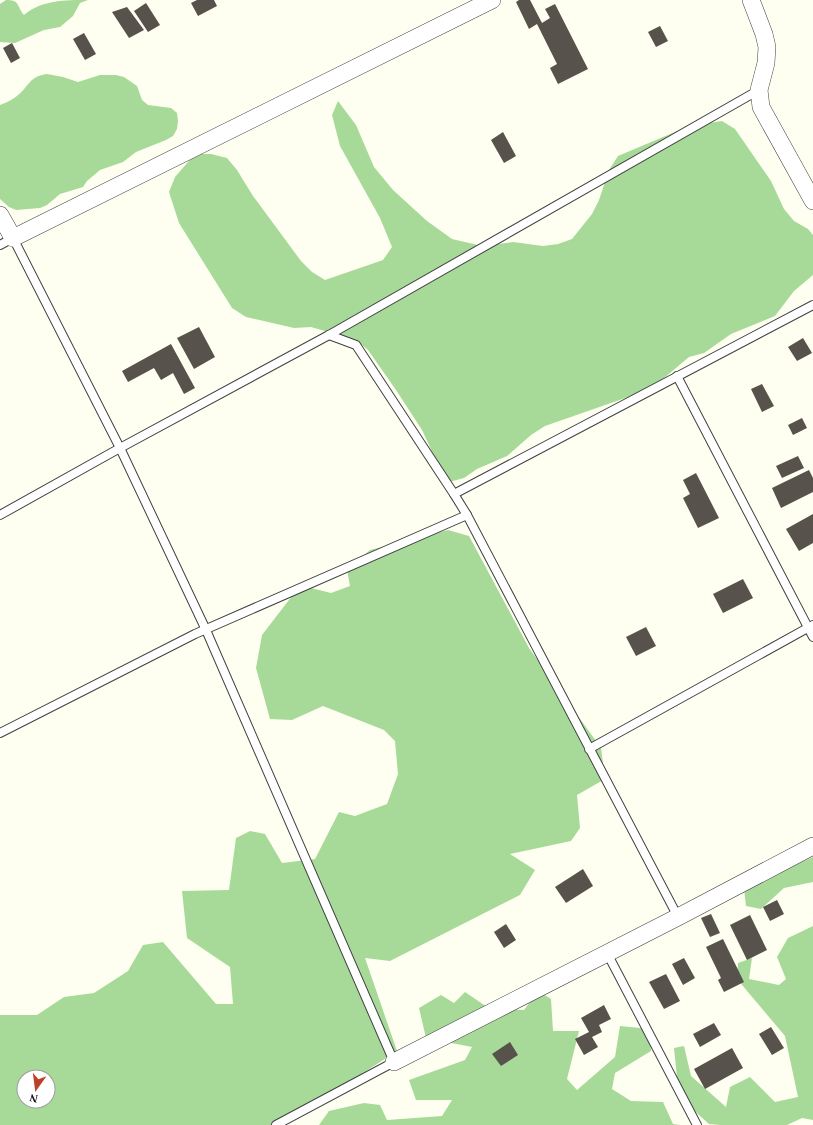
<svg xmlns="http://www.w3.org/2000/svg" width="813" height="1125" font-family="Georgia,serif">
<rect width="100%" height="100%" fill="#fefff0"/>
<g fill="#a7da99" fill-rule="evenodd">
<path d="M 6,0 C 20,0 16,5 24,15 C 42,0 64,0 88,0 L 80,3 L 73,16 L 60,27 L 44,30 L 15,43 L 0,42 L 0,4 Z"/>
<path d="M 47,74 L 63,77 L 78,82 L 100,75 L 116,75 L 124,77 L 137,86 L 142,100 L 148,105 L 171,108 L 177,113 L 178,121 L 177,129 L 173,136 L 166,140 L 136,152 L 123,162 L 100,170 L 87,181 L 83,187 L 60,194 L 47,205 L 40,208 L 16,210 L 9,207 L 0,199 L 0,105 C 6,103 12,100 17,96 C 29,87 29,76 47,74 Z"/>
<path d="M 338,101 L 356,125 L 374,167 L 393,190 L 427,221 L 452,239 L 482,246 L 513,242 L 543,246 L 558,244 L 572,239 L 592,214 L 599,200 L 609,170 L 618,156 L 689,126 L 722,121 L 735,129 L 771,181 L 784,209 L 794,221 L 808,229 L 813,235 L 813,275 L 794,291 L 775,316 L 731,334 L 704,353 L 689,357 L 651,389 L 545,426 L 531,435 L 507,456 L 477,469 L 464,478 L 449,482 L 436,460 L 422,430 L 396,390 L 368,350 L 356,340 L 311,327 L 294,328 L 246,317 L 232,308 L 179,223 L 169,192 L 175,177 L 195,154 L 211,154 L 227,158 L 237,170 L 253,196 L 301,261 L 312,272 L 325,280 L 383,260 L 392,247 L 380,218 L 340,146 L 332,115 Z"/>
<path d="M 448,530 L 469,536 L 529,648 L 601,748 L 605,779 L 577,795 L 580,828 L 571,841 L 510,854 L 535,870 L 520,895 L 390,961 L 365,958 L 397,1051 L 283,1125 L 0,1125 L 0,1015 L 37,1015 L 64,997 L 94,993 L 128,971 L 143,945 L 163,942 L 216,1004 L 233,1004 L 230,967 L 187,938 L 182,891 L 229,890 L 236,838 L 250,831 L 265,834 L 282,863 L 315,859 L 339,812 L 355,816 L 387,804 L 398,774 L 395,741 L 384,730 L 323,706 L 292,720 L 270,719 L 256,668 L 262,635 L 292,596 L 303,586 L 331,593 L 350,586 L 347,570 L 370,550 ZM 24,1077 L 48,1077 L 48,1101 L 24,1101 Z"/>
<path d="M 813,857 L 813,882 L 784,888 L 761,909 L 746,906 L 744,889 Z"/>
<path d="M 813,926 L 813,1120 L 802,1118 L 787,1125 L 720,1125 L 709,1124 L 679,1097 L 674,1048 L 684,1046 L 691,1076 L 726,1107 L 730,1087 L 750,1077 L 775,1102 L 798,1097 L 785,1036 L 737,979 L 738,963 L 752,958 L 749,979 L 779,985 L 786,979 L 777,957 L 788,938 Z"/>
<path d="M 538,991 L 551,999 L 553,1031 L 579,1031 L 567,1079 L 577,1090 L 615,1057 L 620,1026 L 650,1029 L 651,1051 L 615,1073 L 612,1089 L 631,1101 L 663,1102 L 673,1124 L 680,1125 L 319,1125 L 329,1111 L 364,1103 L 380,1105 L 387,1120 L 442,1116 L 452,1100 L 416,1100 L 409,1080 L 465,1060 L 472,1047 L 426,1038 L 419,1008 L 441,995 L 454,1003 L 465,992 L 490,1009 L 524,1010 Z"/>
</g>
<g fill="#57524b">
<path d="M 197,0 L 214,0 L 217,6 L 198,16 L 191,3 Z"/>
<path d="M 519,0 L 530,0 L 542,23 L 550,18 L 545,9 L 555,4 L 588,69 L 558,84 L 550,68 L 557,64 L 537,24 L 529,29 L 516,2 Z"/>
<path d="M 146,3 L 160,25 L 148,32 L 134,11 Z"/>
<path d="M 127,7 L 144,30 L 129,38 L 112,12 Z"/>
<path d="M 660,26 L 668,41 L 656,47 L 648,32 Z"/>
<path d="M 84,33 L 96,54 L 85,60 L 73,39 Z"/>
<path d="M 12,43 L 20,58 L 11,63 L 3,48 Z"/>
<path d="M 503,132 L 516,156 L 504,163 L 491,140 Z"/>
<path d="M 199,327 L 215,357 L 194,369 L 177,338 Z"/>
<path d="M 803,338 L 812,353 L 797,361 L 788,347 Z"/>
<path d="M 171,344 L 195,388 L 184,394 L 173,373 L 161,380 L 154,368 L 128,382 L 122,371 Z"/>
<path d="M 762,384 L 774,406 L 762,412 L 751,389 Z"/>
<path d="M 802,418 L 807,428 L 793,435 L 788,425 Z"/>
<path d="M 798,456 L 804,468 L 782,478 L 776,466 Z"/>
<path d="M 809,470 L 813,478 L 813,492 L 781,508 L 772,488 Z"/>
<path d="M 696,473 L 719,518 L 698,528 L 683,498 L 690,494 L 683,480 Z"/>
<path d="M 813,514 L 813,543 L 799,551 L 786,529 Z"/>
<path d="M 743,579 L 753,598 L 723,613 L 713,594 Z"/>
<path d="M 646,627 L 656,646 L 636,656 L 626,637 Z"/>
<path d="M 583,869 L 593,886 L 566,903 L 555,887 Z"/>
<path d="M 777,900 L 784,914 L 770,921 L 763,907 Z"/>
<path d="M 711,914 L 720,933 L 710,937 L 701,918 Z"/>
<path d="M 750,915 L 767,950 L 747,960 L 730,925 Z"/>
<path d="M 506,924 L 516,940 L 504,948 L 494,932 Z"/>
<path d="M 723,939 L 744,982 L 724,992 L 718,980 L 721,978 L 706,947 Z"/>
<path d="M 684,958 L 695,978 L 683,985 L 672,964 Z"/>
<path d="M 666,974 L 680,1001 L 664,1009 L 649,982 Z"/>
<path d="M 604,1005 L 611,1019 L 599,1025 L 602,1032 L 592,1037 L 598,1047 L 584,1055 L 575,1039 L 589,1032 L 581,1018 Z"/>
<path d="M 714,1023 L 721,1035 L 700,1047 L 693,1034 Z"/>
<path d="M 771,1027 L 784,1048 L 772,1055 L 759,1034 Z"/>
<path d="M 510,1042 L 518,1055 L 501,1066 L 492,1054 Z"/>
<path d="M 732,1048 L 743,1068 L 705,1089 L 694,1069 Z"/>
</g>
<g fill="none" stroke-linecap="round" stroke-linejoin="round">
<defs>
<g id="service">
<path d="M 0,245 L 13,238 L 120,448 L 206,630 L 394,1062 L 276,1125"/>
<path d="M 329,335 L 356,345 L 454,494 L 467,515 L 678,917"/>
<path d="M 677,376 L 813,637"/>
<path d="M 454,494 L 813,305"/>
<path d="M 0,515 L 120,448 L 329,335 L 759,90"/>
<path d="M 0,733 L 195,634 L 467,515"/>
<path d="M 589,749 L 813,625"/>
<path d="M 607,953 L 697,1125"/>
</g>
<g id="minor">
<path d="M 751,0 L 764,34 L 767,47 L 766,63 L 759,90 L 761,107 L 813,201"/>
<path d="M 0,215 L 13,238 L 492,0"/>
<path d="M 394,1062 L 678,917 L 813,846"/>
</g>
</defs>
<use href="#service" stroke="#414141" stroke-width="10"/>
<use href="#minor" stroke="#414141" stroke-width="18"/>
<use href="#service" stroke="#fff" stroke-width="8"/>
<use href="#minor" stroke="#fff" stroke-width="17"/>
</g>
<g transform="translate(36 1089) rotate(194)"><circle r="19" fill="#ffffff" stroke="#9f9f9f"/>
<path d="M0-3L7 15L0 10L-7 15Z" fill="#bd4127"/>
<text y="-6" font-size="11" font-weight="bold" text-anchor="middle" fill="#0e0e0e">N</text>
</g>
</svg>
